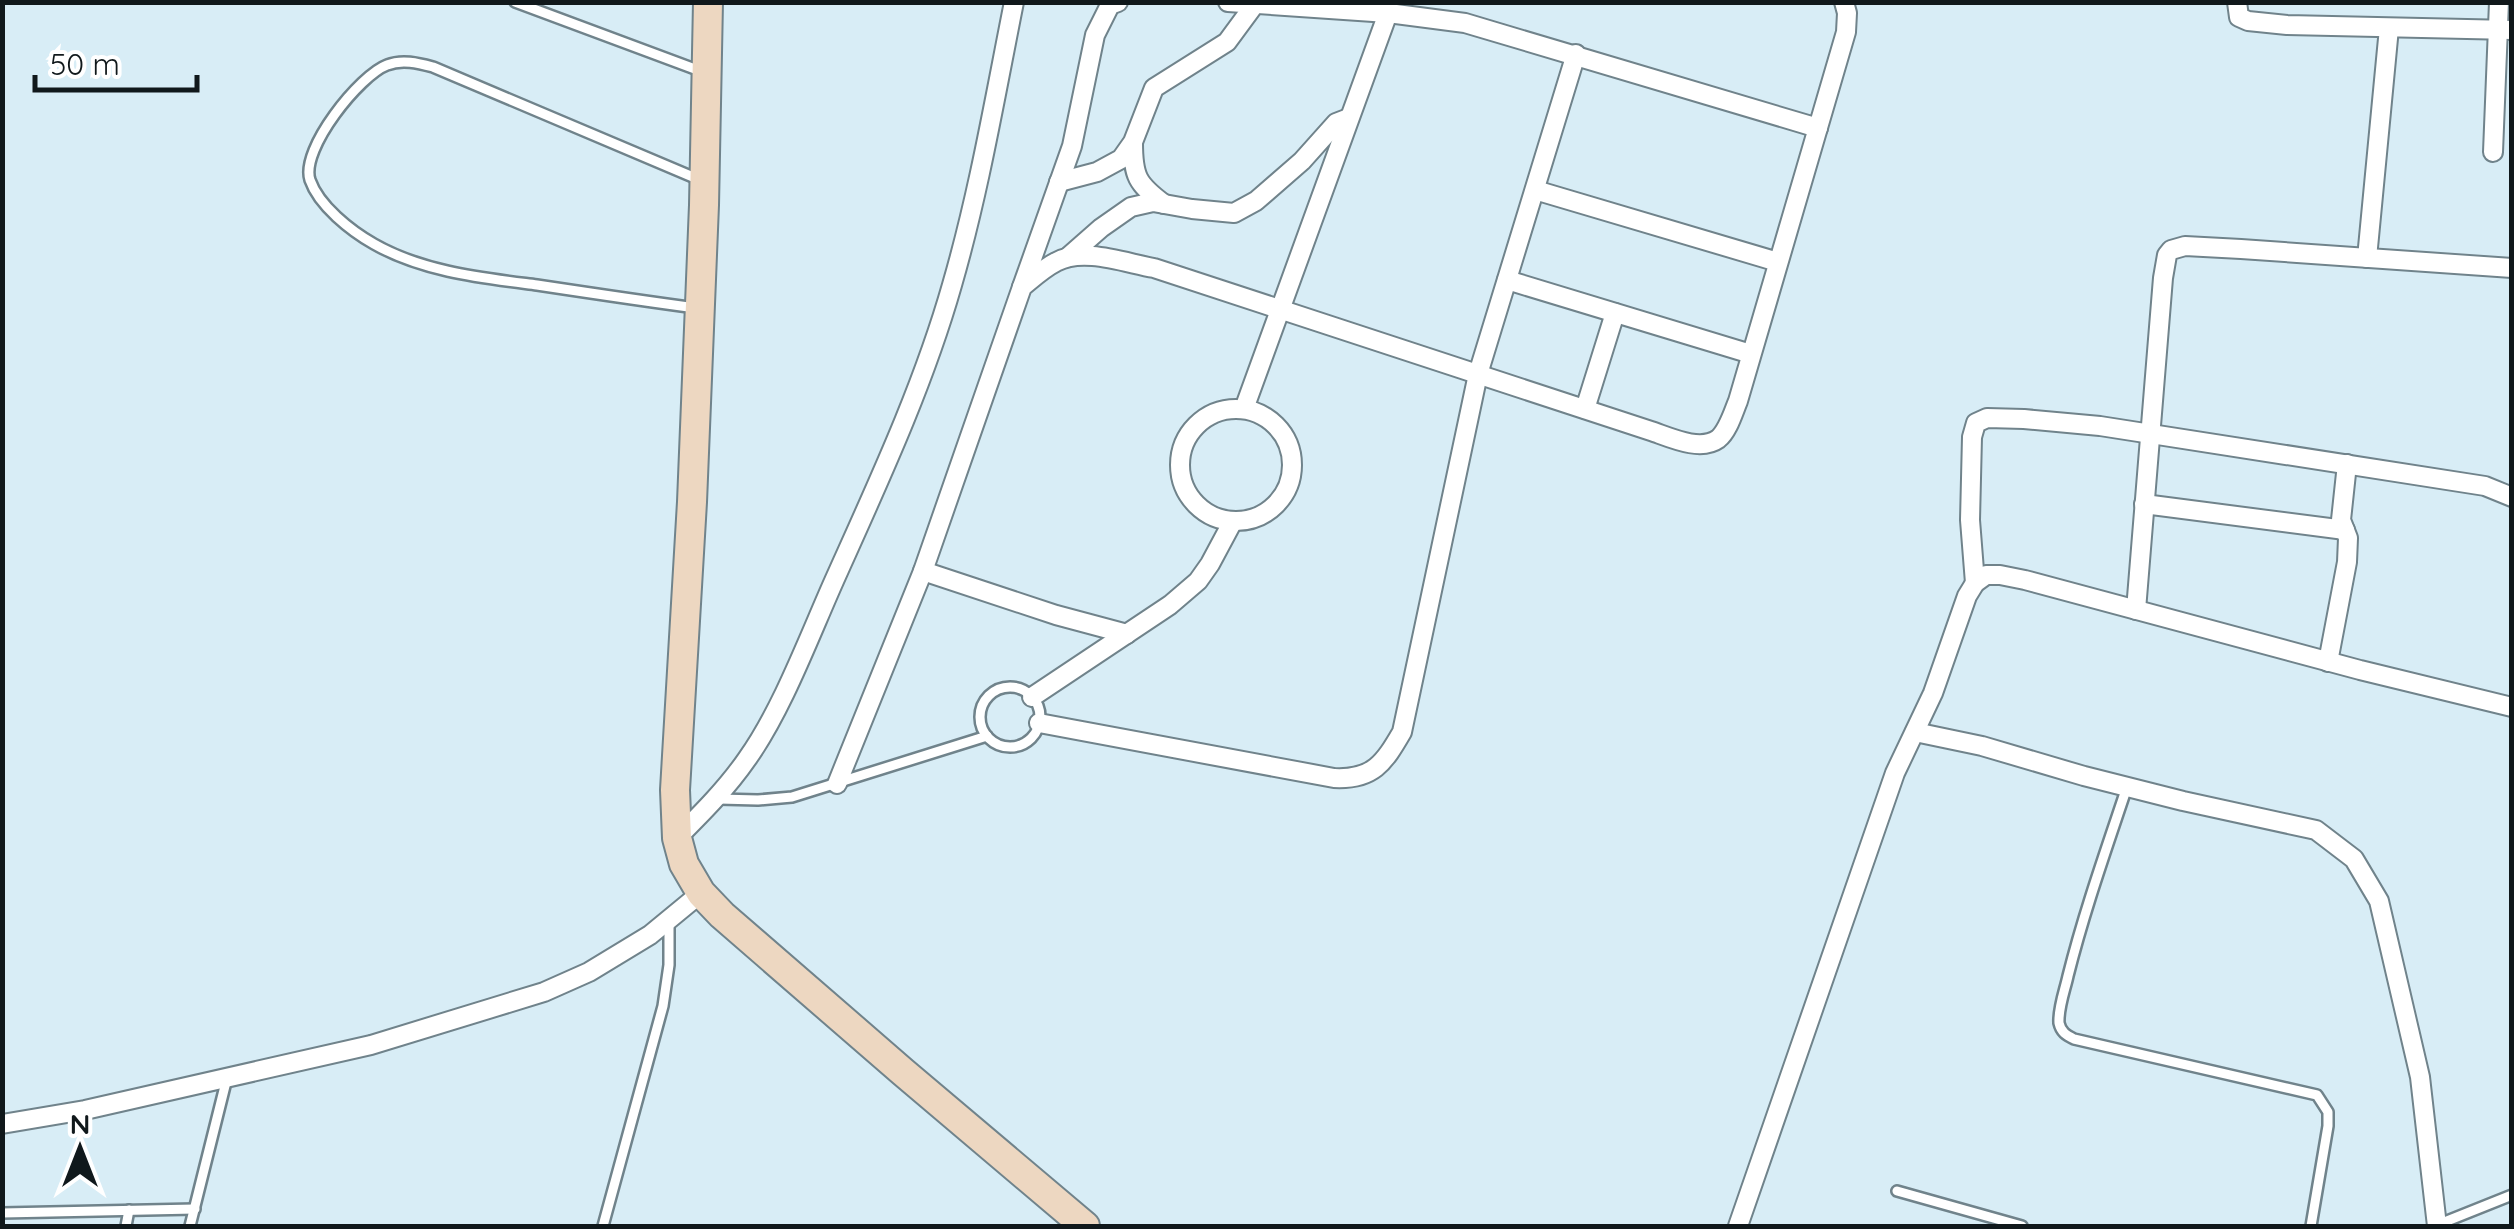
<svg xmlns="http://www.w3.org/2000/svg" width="2514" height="1229" font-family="Quicksand,sans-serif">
<rect width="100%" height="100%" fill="#d8edf6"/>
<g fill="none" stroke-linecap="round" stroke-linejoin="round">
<defs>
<g id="lane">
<path d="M 515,2 L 703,72"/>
<path d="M 696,308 C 643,301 590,293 537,285 C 483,278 423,272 374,244 C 351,231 319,206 310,180 C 300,149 360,75 387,65 C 402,59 418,63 433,67 L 700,180"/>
<circle cx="1010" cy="717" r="30"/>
<path d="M 2127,787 C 2106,850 2084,912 2068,976 C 2065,990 2058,1008 2059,1023 C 2061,1032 2066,1035 2074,1039 L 2317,1095 L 2328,1112 L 2328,1126 L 2311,1226"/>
<path d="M 719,799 L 758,800 L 792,797 L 987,736"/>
<path d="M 1897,1191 L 2022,1226"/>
<path d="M 2,1213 L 195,1209"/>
<path d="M 2437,1225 L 2512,1195"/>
<path d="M 126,1226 L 129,1210"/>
<path d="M 190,1226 L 227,1078"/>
<path d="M 603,1226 L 663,1006 L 669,965 L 669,922"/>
</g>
<g id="street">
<path d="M 1228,2 L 1388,13 L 1465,23 L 1818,128"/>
<path d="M 2237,2 L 2239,17 L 2248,21 L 2287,25 L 2512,30"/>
<path d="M 1133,143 C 1133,176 1137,184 1164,204"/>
<path d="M 2493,152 L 2499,2"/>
<path d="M 1059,182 L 1097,172 L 1121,159 L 1133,142 L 1154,88 L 1227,42 L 1255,4"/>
<path d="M 1535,190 L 1778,262"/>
<path d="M 1068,257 L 1101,228 L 1131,207 L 1153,202 L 1192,209 L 1234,213 L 1256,201 L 1302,161 L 1336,123 L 1349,118"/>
<path d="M 2367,258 L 2389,28"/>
<path d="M 1507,280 L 1751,354"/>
<path d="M 1022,287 L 1072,146 L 1095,35 L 1110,5 L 1118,2"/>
<path d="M 1244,409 L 1388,13"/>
<path d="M 1585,409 L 1615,313"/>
<circle cx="1236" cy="465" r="56"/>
<path d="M 2144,504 L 2345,530"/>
<path d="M 923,571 L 1056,615 L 1127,634"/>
<path d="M 1975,583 L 1970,520 L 1972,437 L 1976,423 L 1987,418 L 2024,419 L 2100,426 L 2485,486 L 2512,497"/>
<path d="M 2136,610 L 2163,278 L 2167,255 L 2171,250 L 2185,246 L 2241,249 L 2512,268"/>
<path d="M 2328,662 L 2347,562 L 2348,538 L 2341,520 L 2347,464"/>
<path d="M 1032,697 L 1170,605 L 1198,581 L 1210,564 L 1233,521"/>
<path d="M 1039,723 L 1334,778 C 1373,780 1384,763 1402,732 L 1478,374 L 1576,54"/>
<path d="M 1915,732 L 1982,746 L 2084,776 L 2183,801 L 2316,830 L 2354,859 L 2379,901 L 2420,1077 L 2437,1226"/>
<path d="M 837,784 L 923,571 L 1022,287 C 1033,278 1044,268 1056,262 C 1083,247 1125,263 1154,268 L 1651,431 C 1669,437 1700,452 1718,439 C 1728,431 1733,413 1738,401 L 1846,32 L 1847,13 L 1844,2"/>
<path d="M 677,838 C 702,813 727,788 747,759 C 782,710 809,637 834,581 C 877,485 923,387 952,285 C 979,192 995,97 1014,2"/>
<path d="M 2,1124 L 85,1110 L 371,1045 L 544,992 L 589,972 L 650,935 L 701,893"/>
<path d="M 1738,1226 L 1895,773 L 1933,693 L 1967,596 L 1975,583 L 1986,575 L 2000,575 L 2025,580 L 2360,670 L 2512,707"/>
</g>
<path id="secondary" d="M 708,2 L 704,205 L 692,502 L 675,790 L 677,838 L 684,864 L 701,893 L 722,915 L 903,1072 L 1085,1226"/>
</defs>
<use href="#lane" stroke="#70838b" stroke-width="14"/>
<use href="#street" stroke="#70838b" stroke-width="22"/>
<use href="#secondary" stroke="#70838b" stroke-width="32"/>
<use href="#lane" stroke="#fff" stroke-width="9"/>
<use href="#street" stroke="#fff" stroke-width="18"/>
<use href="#secondary" stroke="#edd7c1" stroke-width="28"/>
</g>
<rect width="2514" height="1229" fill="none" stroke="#10181b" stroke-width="10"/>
<g transform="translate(80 1149)" stroke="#ffffff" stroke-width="8" paint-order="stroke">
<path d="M0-8L18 38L0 25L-18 38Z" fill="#10181b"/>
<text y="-15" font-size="28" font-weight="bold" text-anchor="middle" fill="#10181b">N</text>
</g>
<path d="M35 75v15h162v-15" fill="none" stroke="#10181b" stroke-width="5"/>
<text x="50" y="75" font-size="30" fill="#10181b" stroke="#ffffff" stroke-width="8" paint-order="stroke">50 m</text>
</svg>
